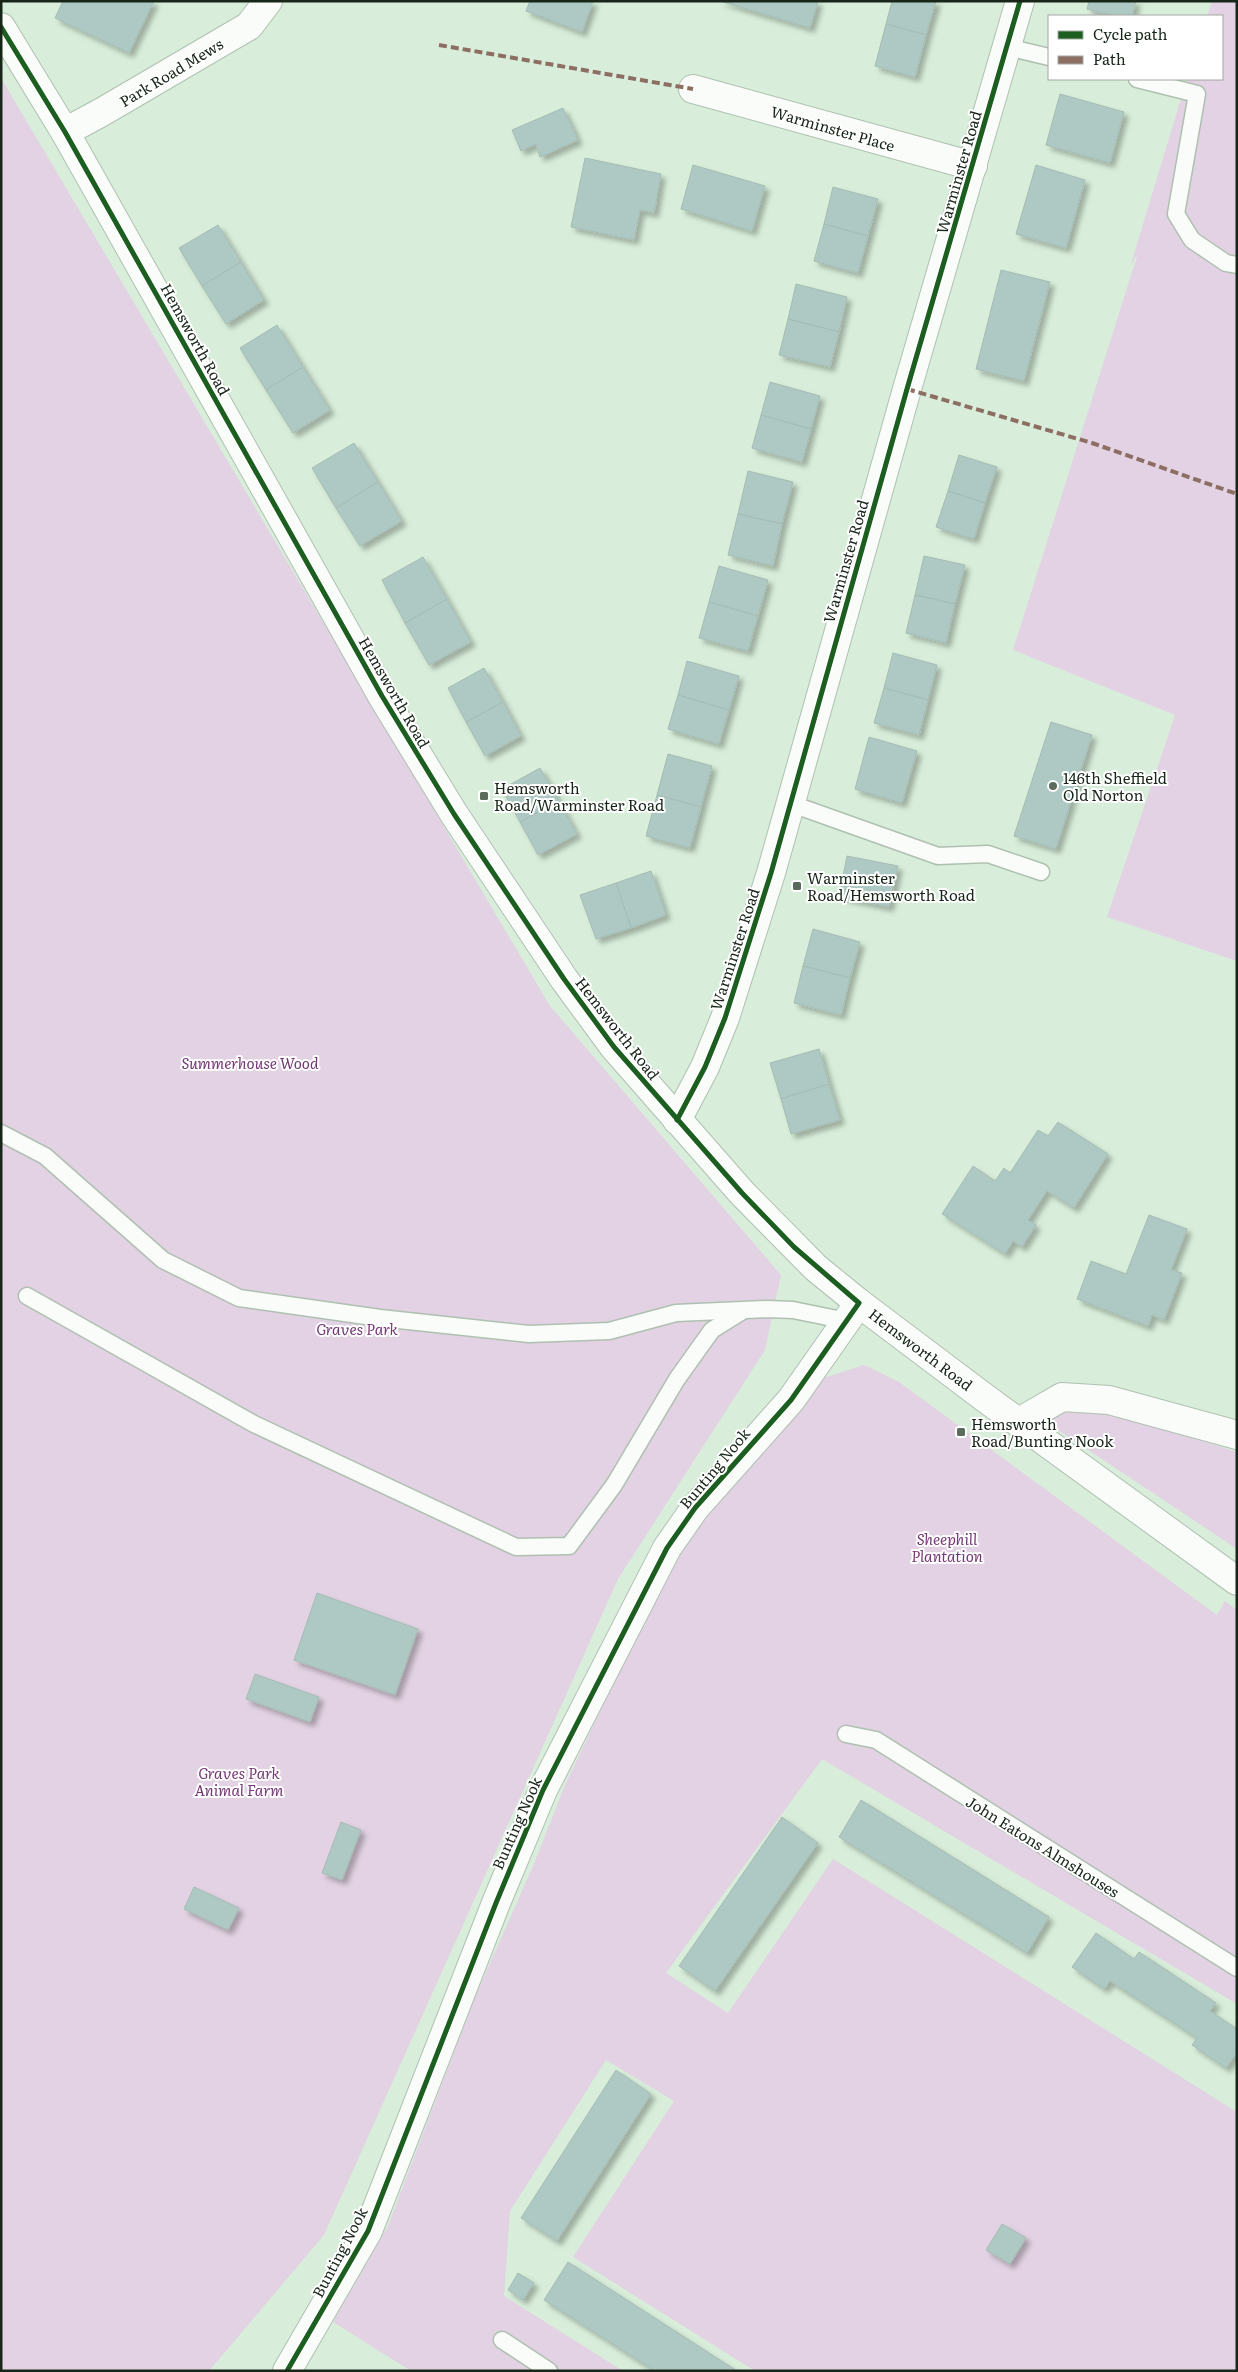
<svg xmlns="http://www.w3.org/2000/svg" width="1238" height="2372" font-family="Literata,serif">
<defs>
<filter id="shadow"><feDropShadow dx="4.5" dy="4.5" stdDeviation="2.5" flood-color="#0004"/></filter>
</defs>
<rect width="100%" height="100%" fill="#d8eeda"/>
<g fill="#e2d2e3">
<path d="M 1212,1 L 1237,1 L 1237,961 L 1107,917 L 1175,715 L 1013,650 L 1138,253 L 1130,267 L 1187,79 L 1222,79 L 1222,16 L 1207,16 Z"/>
<path d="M 1,78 L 550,1006 L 781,1275 L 765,1350 L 618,1579 L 324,2235 L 209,2371 L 1,2371 Z"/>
<path d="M 864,1365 L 899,1382 L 1217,1615 L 1225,1601 L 1237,1610 L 1237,2004 L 822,1759 L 666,1973 L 728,2013 L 833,1859 L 1237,2112 L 1237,2371 L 755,2371 L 573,2257 L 674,2101 L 606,2060 L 510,2211 L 504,2296 L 623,2371 L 411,2371 L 333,2322 L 388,2226 L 475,1997 L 533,1866 L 565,1785 L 673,1558 L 823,1378 Z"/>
<path d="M 1090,1406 L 1237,1452 L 1237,1549 L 1040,1418 Z"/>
</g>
<g fill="#aec9c3" stroke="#a5bbb4" filter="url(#shadow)">
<path d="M 63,1 L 154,1 L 129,53 L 55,18 Z"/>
<path d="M 530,1 L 593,1 L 582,32 L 526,11 Z"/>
<path d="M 720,1 L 818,1 L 810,28 Z"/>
<path d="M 892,1 L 936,1 L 926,35 L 886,24 Z"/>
<path d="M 1089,1 L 1136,1 L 1132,16 L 1116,16 L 1087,9 Z"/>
<path d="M 886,24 L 926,35 L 915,77 L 875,66 Z"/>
<path d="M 1060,94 L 1124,112 L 1110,163 L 1046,145 Z"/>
<path d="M 563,108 L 578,140 L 540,157 L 536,144 L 521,151 L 512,130 Z"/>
<path d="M 585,158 L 661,174 L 654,213 L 640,210 L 634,240 L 571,227 Z"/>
<path d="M 693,165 L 765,186 L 752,231 L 681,209 Z"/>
<path d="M 1036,165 L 1085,180 L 1066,248 L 1016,234 Z"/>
<path d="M 833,187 L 878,199 L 868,236 L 824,224 Z"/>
<path d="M 824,224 L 868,236 L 858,273 L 814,261 Z"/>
<path d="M 218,225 L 241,262 L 202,286 L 179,248 Z"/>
<path d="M 241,262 L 264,300 L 226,324 L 202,286 Z"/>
<path d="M 1001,270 L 1050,282 L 1024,381 L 976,369 Z"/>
<path d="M 796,284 L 847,297 L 839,332 L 788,319 Z"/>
<path d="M 788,319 L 839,332 L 830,367 L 779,355 Z"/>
<path d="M 277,325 L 303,367 L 266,390 L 240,348 Z"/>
<path d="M 303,367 L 330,410 L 293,433 L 266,390 Z"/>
<path d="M 770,382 L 820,396 L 811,429 L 761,415 Z"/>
<path d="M 761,415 L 811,429 L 802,462 L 752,448 Z"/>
<path d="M 354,443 L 378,482 L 336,508 L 312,468 Z"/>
<path d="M 959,455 L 997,467 L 985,503 L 948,491 Z"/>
<path d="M 748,471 L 793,482 L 782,524 L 738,514 Z"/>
<path d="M 378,482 L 402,521 L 360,546 L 336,508 Z"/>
<path d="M 948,491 L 985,503 L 974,539 L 936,527 Z"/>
<path d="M 738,514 L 782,524 L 773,566 L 728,555 Z"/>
<path d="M 924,556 L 965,565 L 955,604 L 915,595 Z"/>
<path d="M 423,557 L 447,599 L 405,623 L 382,580 Z"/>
<path d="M 719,566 L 768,580 L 758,616 L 709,602 Z"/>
<path d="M 915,595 L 955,604 L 946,643 L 906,633 Z"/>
<path d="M 447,599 L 471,642 L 429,665 L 405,623 Z"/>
<path d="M 709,602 L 758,616 L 748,651 L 699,638 Z"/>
<path d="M 893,653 L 937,665 L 928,700 L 884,688 Z"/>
<path d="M 687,661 L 739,676 L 729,710 L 678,695 Z"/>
<path d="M 484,668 L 503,702 L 466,722 L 448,688 Z"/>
<path d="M 884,688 L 928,700 L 919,735 L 874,723 Z"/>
<path d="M 678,695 L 729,710 L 719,744 L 668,729 Z"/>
<path d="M 503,702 L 521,736 L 485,756 L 466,722 Z"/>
<path d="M 1051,722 L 1092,735 L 1056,849 L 1014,836 Z"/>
<path d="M 869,737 L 917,751 L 902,803 L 855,789 Z"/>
<path d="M 668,754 L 712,766 L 701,807 L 657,795 Z"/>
<path d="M 540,768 L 559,801 L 520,822 L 502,789 Z"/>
<path d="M 657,795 L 701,807 L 690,848 L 646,836 Z"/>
<path d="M 559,801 L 577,834 L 538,855 L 520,822 Z"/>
<path d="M 847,856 L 898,866 L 889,907 L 839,896 Z"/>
<path d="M 651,871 L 666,915 L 631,928 L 616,883 Z"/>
<path d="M 616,883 L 631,928 L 596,939 L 580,895 Z"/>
<path d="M 813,929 L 860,942 L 850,978 L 803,966 Z"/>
<path d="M 803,966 L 850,978 L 841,1015 L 794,1003 Z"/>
<path d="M 819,1049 L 829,1084 L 781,1099 L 770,1063 Z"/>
<path d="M 829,1084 L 840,1120 L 791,1134 L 781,1099 Z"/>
<path d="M 1058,1122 L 1108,1154 L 1074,1208 L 1047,1191 L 1028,1220 L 1036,1225 L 1022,1247 L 1013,1241 L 1005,1254 L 942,1214 L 973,1166 L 995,1181 L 1004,1168 L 1010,1173 L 1038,1130 L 1048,1136 Z"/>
<path d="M 1149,1215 L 1187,1229 L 1171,1270 L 1182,1273 L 1164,1320 L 1152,1315 L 1148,1326 L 1077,1299 L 1091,1261 L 1126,1274 Z"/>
<path d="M 317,1593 L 418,1629 L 395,1695 L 294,1660 Z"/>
<path d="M 255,1674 L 319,1697 L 310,1722 L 246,1699 Z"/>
<path d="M 861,1800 L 1049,1917 L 1027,1953 L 839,1837 Z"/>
<path d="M 782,1817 L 818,1843 L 715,1991 L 679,1966 Z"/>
<path d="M 341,1822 L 361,1830 L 342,1880 L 322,1873 Z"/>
<path d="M 194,1887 L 239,1908 L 228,1930 L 184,1909 Z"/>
<path d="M 1096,1933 L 1134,1959 L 1139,1952 L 1216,2003 L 1210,2011 L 1237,2029 L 1237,2053 L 1226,2068 L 1192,2045 L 1197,2038 L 1110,1981 L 1104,1989 L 1072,1967 Z"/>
<path d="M 616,2070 L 651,2094 L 557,2241 L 521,2218 Z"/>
<path d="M 1002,2224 L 1026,2238 L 1010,2264 L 986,2250 Z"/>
<path d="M 568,2262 L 737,2371 L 655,2371 L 544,2300 Z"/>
<path d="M 518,2273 L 534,2283 L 523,2300 L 508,2290 Z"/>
</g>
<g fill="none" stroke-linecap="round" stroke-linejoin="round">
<defs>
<g id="service">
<path d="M 1007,47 L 1049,57"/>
<path d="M 1137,79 L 1197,94 L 1176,214 L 1192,240 L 1226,263 L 1237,265"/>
<path d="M 789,803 L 938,856 L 988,854 L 1041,872"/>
<path d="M 1,1133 L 45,1156 L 163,1260 L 239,1298 L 380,1318 L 529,1334 L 609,1331 L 676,1313 L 767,1309 L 793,1310 L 847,1321"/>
<path d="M 27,1296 L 254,1424 L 516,1547 L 569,1546 L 614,1485 L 677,1379 L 712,1330 L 741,1312"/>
<path d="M 846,1734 L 876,1740 L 1237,1968"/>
<path d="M 502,2340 L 549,2371"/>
</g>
<g id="minor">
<path d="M 693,89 L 973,166"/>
<path d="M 65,132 L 102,112 L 249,26 L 268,1"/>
<path d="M 677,1120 L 705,1067 L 725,1018 L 771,873 L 907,389 L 1020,1"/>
<path d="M 1019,1422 L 1062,1397 L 1109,1400 L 1237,1435"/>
<path d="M 287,2371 L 368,2231 L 496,1903 L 543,1790 L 667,1548 L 695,1508 L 791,1400 L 859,1303"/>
</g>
<path id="tertiary" d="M 1,27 L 65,132 L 382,696 L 454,814 L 564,979 L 614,1047 L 742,1193 L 816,1268 L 859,1303 L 985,1398 L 1237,1581"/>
</defs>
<use href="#service" stroke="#afc0b1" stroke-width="19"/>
<use href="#minor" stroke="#afc0b1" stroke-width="30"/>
<use href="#tertiary" stroke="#afc0b1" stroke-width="30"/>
<use href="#service" stroke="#f9fcf9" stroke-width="16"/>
<use href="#minor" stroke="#f9fcf9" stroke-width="28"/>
<use href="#tertiary" stroke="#f9fcf9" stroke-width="28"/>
<g stroke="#8d6e63" stroke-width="4" stroke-dasharray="8 4" stroke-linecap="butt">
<path d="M 439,45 L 693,89"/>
<path d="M 907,389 L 1092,443 L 1237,494"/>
</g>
<defs>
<g id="cycleway">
<path d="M 1,27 L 65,132 L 382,696 L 454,814 L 564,979 L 614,1047 L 742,1193 L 794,1247 L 859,1303 L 791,1400 L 695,1508 L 667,1548 L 543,1790 L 496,1903 L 368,2231 L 287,2371"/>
<path d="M 677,1120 L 705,1067 L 725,1018 L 771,873 L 907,389 L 1020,1"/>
</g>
</defs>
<use href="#cycleway" stroke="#fff" stroke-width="8"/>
<use href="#cycleway" stroke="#1b5e20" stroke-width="5"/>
</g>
<g fill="#5b6c5d" stroke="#fff" stroke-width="2">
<circle cx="1053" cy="786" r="5"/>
<rect x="479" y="791" width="10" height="10" rx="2.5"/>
<rect x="792" y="881" width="10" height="10" rx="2.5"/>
<rect x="956" y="1427" width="10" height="10" rx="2.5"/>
</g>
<g text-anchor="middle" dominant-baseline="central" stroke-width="4" stroke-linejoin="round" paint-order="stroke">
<g font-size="15" fill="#182619" stroke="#fff">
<text transform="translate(171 72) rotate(-31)">Park Road Mews</text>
<text transform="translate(833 128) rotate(16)">Warminster Place</text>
<text transform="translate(958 172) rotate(-74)">Warminster Road</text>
<text transform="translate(196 339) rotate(61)">Hemsworth Road</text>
<text transform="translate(845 561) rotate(-74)">Warminster Road</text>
<text transform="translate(395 692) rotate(60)">Hemsworth Road</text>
<text transform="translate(734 949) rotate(-72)">Warminster Road</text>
<text transform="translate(618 1028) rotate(52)">Hemsworth Road</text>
<text transform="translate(921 1349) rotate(37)">Hemsworth Road</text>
<text transform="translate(714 1468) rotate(-50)">Bunting Nook</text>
<text transform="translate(516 1823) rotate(-66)">Bunting Nook</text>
<text transform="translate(1043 1846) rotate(32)">John Eatons Almshouses</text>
<text transform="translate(339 2252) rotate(-62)">Bunting Nook</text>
</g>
<g font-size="15" fill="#182619" stroke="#fff" text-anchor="start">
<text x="1063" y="777">146th Sheffield<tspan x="1063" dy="17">Old Norton</tspan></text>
<text x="494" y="787">Hemsworth<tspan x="494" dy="17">Road/Warminster Road</tspan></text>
<text x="807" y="877">Warminster<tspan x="807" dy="17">Road/Hemsworth Road</tspan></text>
<text x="971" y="1423">Hemsworth<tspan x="971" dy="17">Road/Bunting Nook</tspan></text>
</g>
<g font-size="15" font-style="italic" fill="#743875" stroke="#fff">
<text x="250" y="1062">Summerhouse Wood</text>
<text x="357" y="1328">Graves Park</text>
<text x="947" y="1538">Sheephill<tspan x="947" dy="17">Plantation</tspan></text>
<text x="239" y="1772">Graves Park<tspan x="239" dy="17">Animal Farm</tspan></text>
</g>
</g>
<rect width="1238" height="2372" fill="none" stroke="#182619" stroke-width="5"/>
<rect x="1048" y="15" width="175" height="65" fill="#ffffff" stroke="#a3a8a3"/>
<rect x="1058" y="31" width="25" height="8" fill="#1b5e20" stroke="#a3a8a3"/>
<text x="1093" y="40" font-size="15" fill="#182619">Cycle path</text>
<rect x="1058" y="56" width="25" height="8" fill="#8d6e63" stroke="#a3a8a3"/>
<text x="1093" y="65" font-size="15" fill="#182619">Path</text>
</svg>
